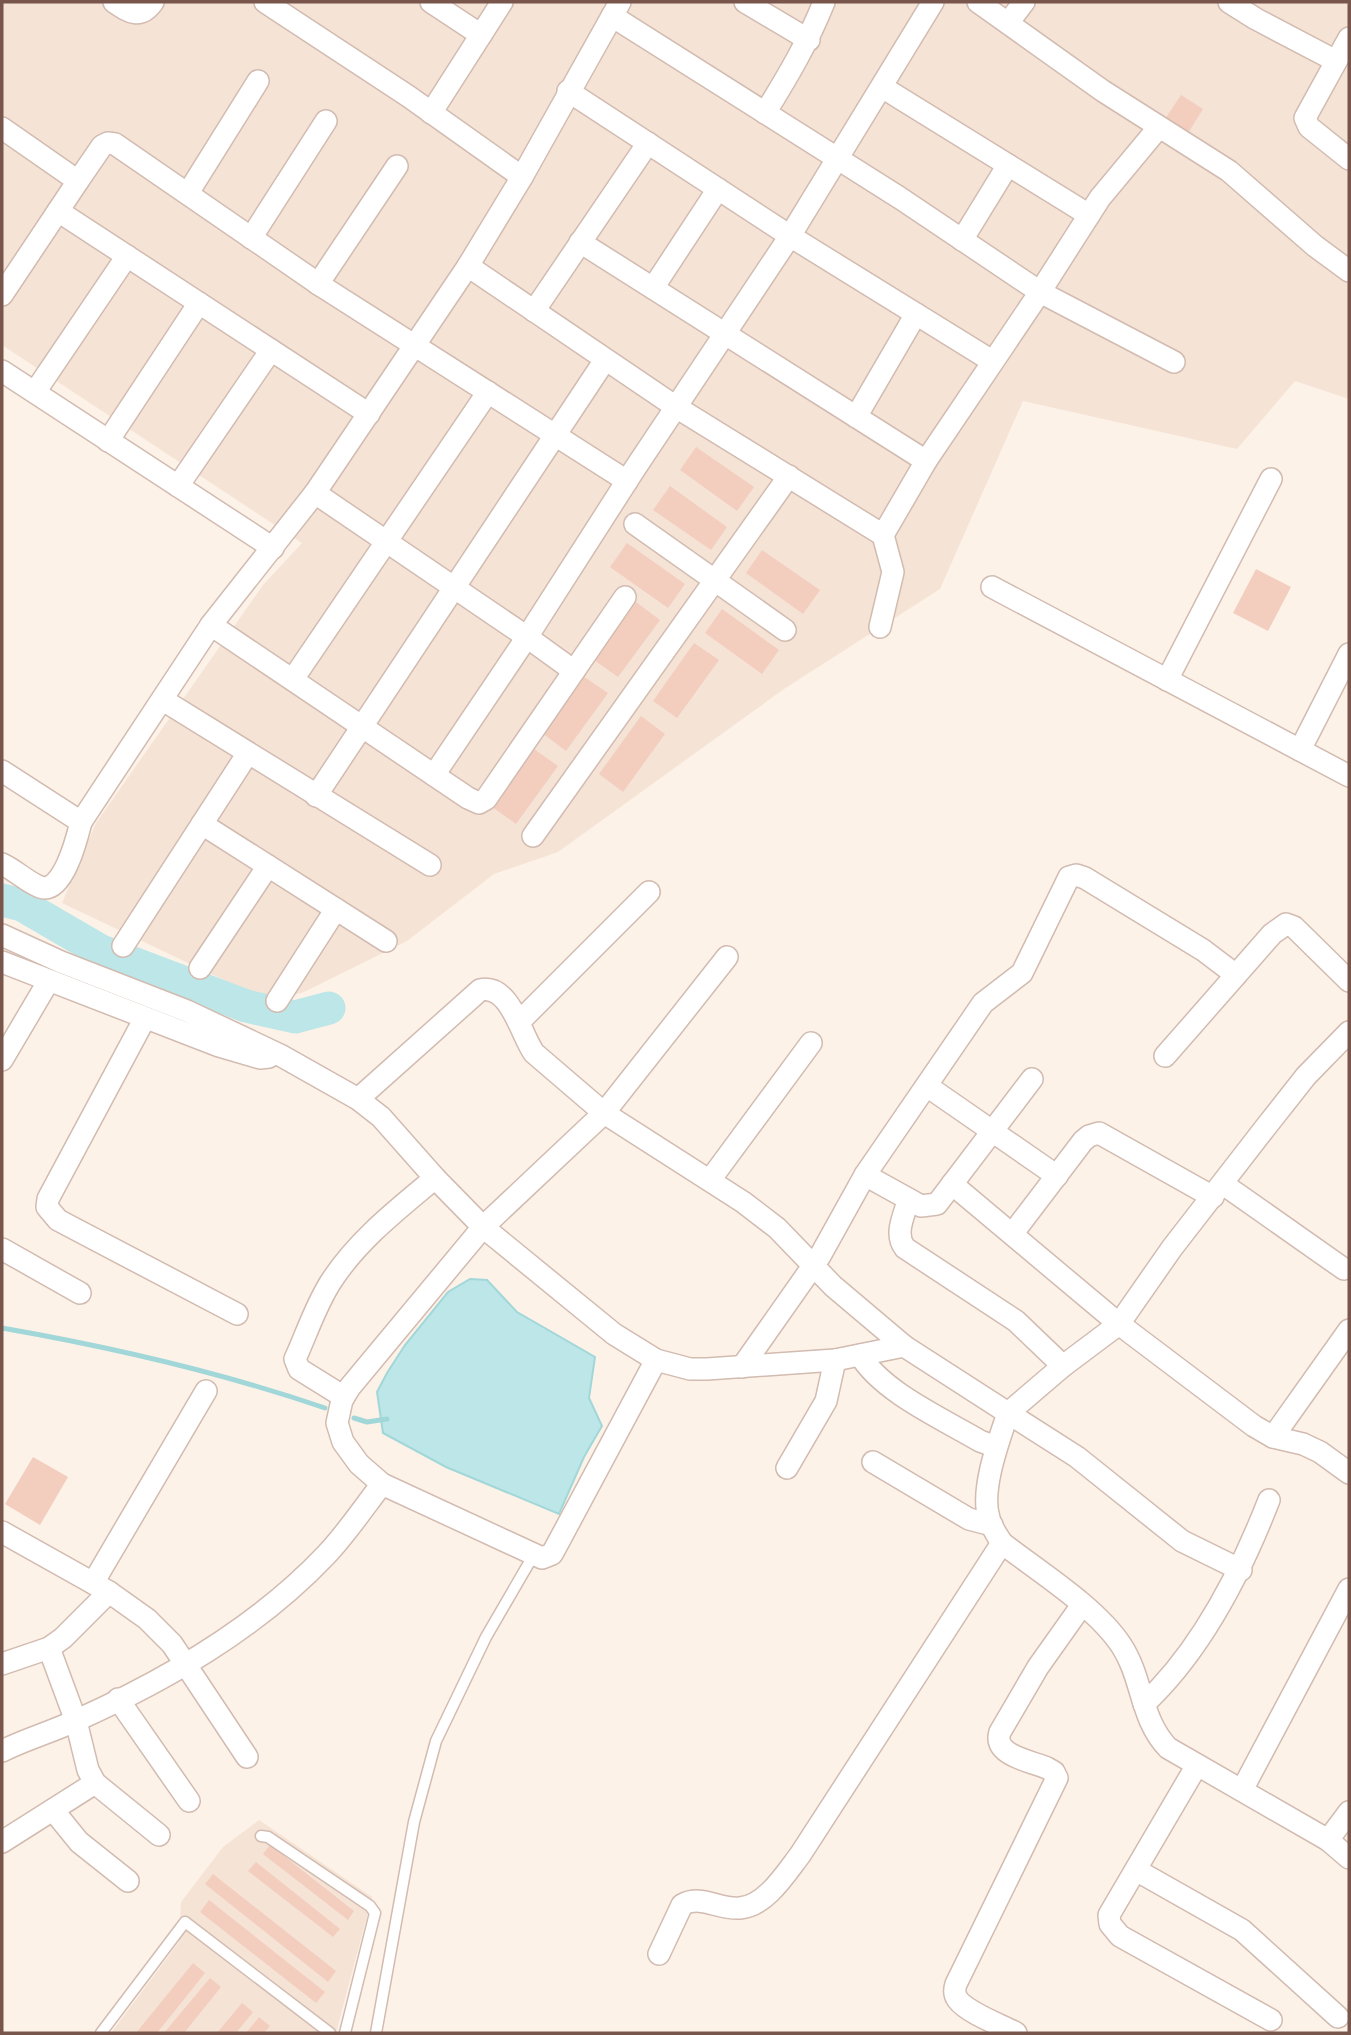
<svg xmlns="http://www.w3.org/2000/svg" width="1351" height="2035" font-family="Karla,sans-serif">
<rect width="100%" height="100%" fill="#fdf2e8"/>
<g fill="#f5e3d6">
<path d="M 2,2 L 1349,2 L 1349,399 L 1295,381 L 1237,449 L 1023,401 L 940,589 L 784,689 L 558,852 L 494,874 L 407,941 L 304,992 L 270,1002 L 62,903 L 96,823 L 263,585 L 302,543 L 2,345 Z"/>
<path d="M 259,1820 L 372,1897 L 336,2033 L 111,2033 L 179,1942 L 181,1902 L 223,1847 Z"/>
</g>
<path fill="#bce6e7" stroke="#a2d7d9" stroke-width="2" d="M 470,1279 L 487,1280 L 517,1312 L 595,1357 L 589,1398 L 602,1426 L 584,1457 L 559,1514 L 446,1467 L 383,1433 L 377,1392 L 387,1373 L 405,1345 L 448,1292 Z"/>
<g fill="none" stroke-linecap="round" stroke-linejoin="round">
<g stroke="#a2d7d9" stroke-width="5">
<path d="M 2,1328 C 111,1347 220,1372 325,1408"/>
<path d="M 354,1418 L 367,1422 L 387,1419"/>
</g>
<path stroke="#bce6e7" stroke-width="33" d="M 2,900 L 22,905 L 101,951 L 246,1006 L 295,1017 L 329,1008"/>
</g>
<g fill="#f3cebf">
<path d="M 1181,95 L 1203,109 L 1188,133 L 1165,119 Z"/>
<path d="M 696,447 L 754,487 L 737,511 L 680,470 Z"/>
<path d="M 670,486 L 727,527 L 711,550 L 653,510 Z"/>
<path d="M 627,543 L 685,584 L 668,608 L 610,567 Z"/>
<path d="M 762,550 L 820,590 L 803,614 L 746,573 Z"/>
<path d="M 1256,569 L 1291,587 L 1268,631 L 1233,613 Z"/>
<path d="M 636,602 L 660,620 L 618,677 L 594,660 Z"/>
<path d="M 722,609 L 779,650 L 762,674 L 705,633 Z"/>
<path d="M 694,643 L 719,660 L 677,718 L 653,701 Z"/>
<path d="M 583,676 L 608,693 L 566,751 L 542,733 Z"/>
<path d="M 641,716 L 665,734 L 623,792 L 599,774 Z"/>
<path d="M 534,749 L 558,766 L 516,824 L 492,807 Z"/>
<path d="M 33,1457 L 68,1477 L 40,1525 L 5,1504 Z"/>
<path d="M 270,1845 L 354,1911 L 348,1920 L 263,1854 Z"/>
<path d="M 256,1862 L 340,1929 L 333,1937 L 248,1871 Z"/>
<path d="M 213,1874 L 336,1971 L 328,1982 L 205,1884 Z"/>
<path d="M 209,1900 L 325,1992 L 316,2003 L 200,1912 Z"/>
<path d="M 193,1963 L 205,1973 L 157,2033 L 136,2033 Z"/>
<path d="M 210,1978 L 221,1987 L 184,2033 L 164,2033 Z"/>
<path d="M 242,2003 L 253,2012 L 236,2033 L 217,2033 Z"/>
<path d="M 259,2017 L 270,2026 L 264,2033 L 246,2033 Z"/>
</g>
<g fill="none" stroke-linecap="round" stroke-linejoin="round">
<defs>
<g id="lane">
<path d="M 261,1836 L 268,1837 L 370,1906 L 375,1913 L 345,2033"/>
<path d="M 101,2033 L 185,1922 L 330,2033"/>
<path d="M 376,2033 L 414,1822 L 436,1741 L 486,1637 L 533,1556"/>
</g>
<g id="street">
<path d="M 114,2 C 129,12 140,20 153,2"/>
<path d="M 265,2 L 408,96 L 522,177"/>
<path d="M 431,2 L 481,35"/>
<path d="M 620,2 L 522,177 L 468,266 L 676,407 L 883,535 L 926,461 L 1040,292 L 1100,198 L 1159,127"/>
<path d="M 745,2 L 809,40"/>
<path d="M 978,2 L 1103,91 L 1229,171 L 1315,246 L 1349,271"/>
<path d="M 1229,2 L 1256,19 L 1336,61"/>
<path d="M 612,16 L 900,198 L 1040,292 L 1174,362"/>
<path d="M 1008,23 L 1024,2"/>
<path d="M 1349,38 L 1305,118 L 1309,127 L 1349,159"/>
<path d="M 882,87 L 1089,215"/>
<path d="M 568,91 L 790,236 L 992,361"/>
<path d="M 431,113 L 502,2"/>
<path d="M 765,113 C 788,76 808,42 824,2"/>
<path d="M 2,128 L 78,181 L 102,146 L 108,143 L 115,144 L 323,287 L 627,481"/>
<path d="M 188,193 L 258,81"/>
<path d="M 58,211 L 369,414"/>
<path d="M 251,238 L 326,121"/>
<path d="M 962,240 L 1008,165"/>
<path d="M 580,242 L 926,461"/>
<path d="M 318,284 L 397,166"/>
<path d="M 653,288 L 718,189"/>
<path d="M 2,295 L 78,181"/>
<path d="M 534,311 L 648,143"/>
<path d="M 2,371 L 273,548"/>
<path d="M 35,392 L 127,256"/>
<path d="M 856,417 L 916,314"/>
<path d="M 108,441 L 199,303"/>
<path d="M 178,486 L 271,350"/>
<path d="M 315,493 L 527,637 L 634,470 L 790,236 L 933,2"/>
<path d="M 635,524 L 785,630"/>
<path d="M 992,587 L 1349,776"/>
<path d="M 211,625 L 468,798 L 479,803 L 486,799 L 625,597"/>
<path d="M 880,627 L 893,572 L 883,535"/>
<path d="M 293,679 L 488,392"/>
<path d="M 1167,680 L 1271,479"/>
<path d="M 163,700 L 430,865"/>
<path d="M 1300,750 L 1349,654"/>
<path d="M 2,771 L 81,822 L 211,625 L 315,493 L 468,266"/>
<path d="M 434,775 L 527,637 L 574,671"/>
<path d="M 316,796 L 605,360"/>
<path d="M 202,824 L 386,941"/>
<path d="M 533,836 L 789,476"/>
<path d="M 2,864 C 15,870 27,882 40,887 C 63,895 77,838 81,822"/>
<path d="M 2,935 L 61,962 L 187,1011 L 280,1055 L 358,1099 L 381,1117 L 435,1178 L 483,1227 L 614,1334 L 656,1360 L 690,1369 L 707,1369 L 835,1360 L 904,1346 L 1008,1413 C 999,1440 980,1490 989,1518 C 991,1527 997,1535 1002,1543 C 1038,1571 1096,1607 1121,1645 C 1143,1678 1140,1719 1168,1748 L 1328,1840 L 1349,1812"/>
<path d="M 123,946 L 248,753"/>
<path d="M 2,962 L 219,1046 L 260,1058 L 269,1057"/>
<path d="M 200,968 L 268,866"/>
<path d="M 277,1001 L 336,909"/>
<path d="M 145,1018 L 48,1199 L 47,1207 L 58,1220 L 237,1314"/>
<path d="M 520,1021 L 649,892"/>
<path d="M 1165,1056 L 1272,934 L 1286,924 L 1294,927 L 1349,981"/>
<path d="M 2,1060 L 48,982"/>
<path d="M 927,1086 L 1057,1176"/>
<path d="M 358,1099 L 480,990 C 510,983 521,1035 534,1053 L 604,1113 L 743,1202 L 777,1228 L 833,1286 L 904,1346"/>
<path d="M 865,1175 L 921,1206 L 937,1204 L 1032,1079"/>
<path d="M 710,1180 L 811,1043"/>
<path d="M 952,1184 L 1119,1324 L 1254,1426 L 1273,1437 L 1303,1444 L 1320,1452 L 1349,1473"/>
<path d="M 1223,1184 L 1344,1269"/>
<path d="M 908,1201 C 904,1216 894,1234 905,1248 L 1016,1321 L 1063,1366"/>
<path d="M 1013,1233 L 1083,1141 L 1089,1136 L 1099,1133 L 1213,1197"/>
<path d="M 2,1249 L 80,1293"/>
<path d="M 860,1355 C 882,1392 943,1419 980,1441 L 996,1447"/>
<path d="M 656,1360 L 558,1543 L 552,1554 L 542,1558 L 382,1484 L 359,1464 L 343,1442 L 337,1423 L 342,1400 L 350,1387 L 483,1227 L 604,1113 L 727,957"/>
<path d="M 742,1367 L 820,1256 L 865,1175 L 983,1003 L 1022,973 L 1069,877 L 1076,875 L 1085,878 L 1203,950 L 1236,975"/>
<path d="M 344,1397 L 299,1369 L 295,1359 C 307,1333 316,1304 332,1280 C 359,1239 397,1210 435,1178"/>
<path d="M 1273,1437 L 1349,1330"/>
<path d="M 873,1462 L 969,1519 L 992,1525"/>
<path d="M 787,1468 L 826,1401 L 835,1360"/>
<path d="M 2,1532 L 109,1592 L 147,1619 L 172,1644 L 247,1757"/>
<path d="M 1241,1570 L 1182,1541 L 1077,1457 L 1008,1413 L 1063,1366 L 1119,1324 L 1172,1248 L 1265,1128 L 1306,1076 L 1349,1032"/>
<path d="M 93,1583 L 206,1391"/>
<path d="M 49,1648 L 76,1721 L 88,1770 L 95,1783 L 159,1835"/>
<path d="M 2,1664 L 49,1648 L 63,1638 L 109,1592"/>
<path d="M 118,1699 L 189,1801"/>
<path d="M 1144,1704 C 1201,1651 1241,1572 1269,1500"/>
<path d="M 2,1751 C 26,1739 51,1732 75,1721 C 167,1680 257,1628 326,1555 C 347,1533 364,1507 382,1484"/>
<path d="M 1197,1765 L 1109,1915 L 1110,1924 L 1120,1936 L 1271,2020"/>
<path d="M 1242,1790 L 1349,1589"/>
<path d="M 53,1810 L 79,1842 L 128,1881"/>
<path d="M 1328,1840 L 1349,1858"/>
<path d="M 2,1842 L 95,1783"/>
<path d="M 1136,1870 L 1242,1930 L 1338,2017"/>
<path d="M 659,1954 L 682,1905 C 701,1894 719,1910 740,1908 C 766,1906 786,1873 800,1855 L 1002,1543"/>
<path d="M 1016,2033 C 1001,2025 968,2013 958,2000 C 954,1995 954,1990 956,1984 L 1057,1778 L 1054,1772 L 1047,1768 C 1030,1761 992,1755 1000,1732 L 1038,1667 L 1082,1605"/>
</g>
</defs>
<use href="#lane" stroke="#d2bbb0" stroke-width="13"/>
<use href="#street" stroke="#d2bbb0" stroke-width="24"/>
<use href="#lane" stroke="#fff" stroke-width="10"/>
<use href="#street" stroke="#fff" stroke-width="21"/>
</g>
<rect width="1351" height="2035" fill="none" stroke="#78564b" stroke-width="7"/>
</svg>
